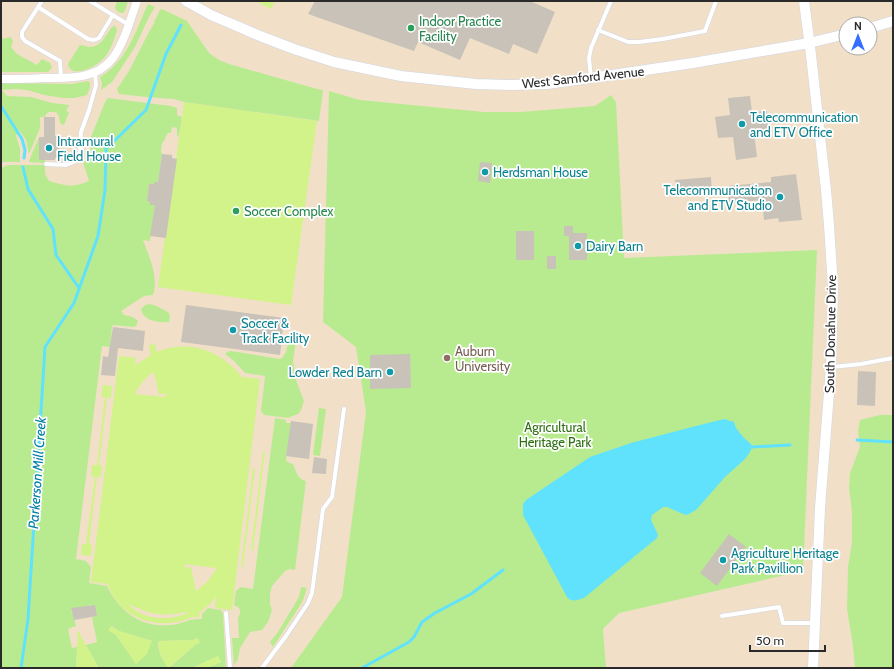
<svg xmlns="http://www.w3.org/2000/svg" width="894" height="669" font-family="Cabin,sans-serif">
<rect width="100%" height="100%" fill="#eee3da"/>
<path fill="#f1e0c7" fill-rule="evenodd" d="M 1,1 L 893,1 L 893,668 L 1,668 ZM 846,24 L 870,24 L 870,48 L 846,48 Z"/>
<g fill="#b8eb90" fill-rule="evenodd">
<path d="M 117,1 L 128,1 L 125,11 L 123,13 C 119,13 116,11 115,7 Z"/>
<path d="M 148,4 L 155,7 L 149,17 L 135,47 L 112,82 L 101,90 L 102,83 L 100,77 C 128,60 135,32 148,4 Z"/>
<path d="M 162,9 L 187,21 L 209,53 L 219,60 L 229,64 L 317,89 L 323,90 L 319,121 L 184,102 L 174,99 L 146,97 L 119,94 L 117,89 L 129,71 L 150,30 L 155,22 L 154,22 L 160,10 Z"/>
<path d="M 114,26 L 116,27 L 117,30 C 114,40 111,50 104,58 C 98,66 71,80 68,64 L 80,45 C 83,45 87,47 90,47 C 101,47 106,35 112,27 Z"/>
<path d="M 1,36 L 3,39 L 10,37 L 12,39 L 13,41 L 11,47 L 17,54 L 37,65 L 42,59 L 50,63 L 52,67 L 50,70 L 48,72 L 1,72 Z"/>
<path d="M 88,81 L 90,83 L 90,87 L 87,95 L 75,98 L 63,98 L 44,95 L 27,90 L 15,89 L 2,90 L 7,96 L 31,97 L 52,103 L 69,105 L 66,111 L 69,112 L 64,125 L 60,123 L 59,116 L 56,112 L 48,112 L 44,117 L 40,117 L 40,128 L 29,154 L 26,140 L 19,130 L 16,136 L 20,149 L 20,162 L 1,162 L 1,83 L 72,84 Z"/>
<path d="M 329,91 L 360,100 L 484,112 L 521,112 L 595,106 L 611,95 L 616,102 L 624,258 L 817,250 L 803,571 L 619,613 L 603,629 L 606,668 L 291,668 L 342,597 L 366,412 L 356,347 L 323,322 Z"/>
<path d="M 108,98 L 171,106 L 177,108 L 177,115 L 182,117 L 179,136 L 177,135 L 177,128 L 172,127 L 171,133 L 168,133 L 166,136 L 164,141 L 162,143 L 161,151 L 162,154 L 158,182 L 154,182 L 154,184 L 149,184 L 147,201 L 150,202 L 150,205 L 155,205 L 150,241 L 143,240 C 149,257 159,276 153,295 L 144,296 L 121,311 L 124,315 C 130,316 134,317 138,321 L 136,326 L 133,327 L 113,325 L 112,327 L 110,347 L 102,346 L 76,559 L 86,561 L 91,567 L 89,583 L 107,586 C 121,615 145,630 178,624 C 182,623 186,621 190,620 C 194,619 198,619 202,619 L 202,614 L 208,608 L 221,610 L 223,614 L 226,668 L 207,668 L 221,662 L 218,656 L 192,668 L 99,668 L 86,645 L 97,642 L 92,617 L 97,616 L 94,605 L 71,609 L 76,626 L 68,629 L 72,648 L 77,647 L 76,668 L 1,668 L 1,168 L 8,165 L 45,165 L 45,174 L 49,181 C 66,186 73,188 89,181 L 83,162 L 90,159 L 91,137 L 105,102 ZM 112,626 L 119,631 L 152,641 L 136,664 L 116,635 L 109,630 ZM 198,638 L 195,645 L 169,668 C 162,660 158,652 158,641 L 193,640 Z"/>
<path d="M 39,137 L 39,160 L 45,160 L 45,163 L 29,162 L 29,161 Z"/>
<path d="M 149,304 C 156,305 163,309 169,313 L 170,317 L 169,322 C 159,323 143,321 141,309 L 145,305 Z"/>
<path d="M 289,339 L 296,340 L 293,361 L 296,380 L 304,401 L 301,410 L 298,414 L 290,417 L 289,418 L 264,415 L 261,411 L 265,376 L 245,373 L 234,361 L 225,354 L 227,352 L 231,351 L 280,359 L 282,358 L 286,352 Z"/>
<path d="M 319,408 L 326,409 L 320,456 L 313,455 Z"/>
<path d="M 880,415 L 893,415 L 893,668 L 855,668 L 853,646 L 847,609 L 848,567 L 852,542 L 852,512 L 849,488 L 850,473 L 860,447 L 858,431 L 860,420 Z"/>
<path d="M 275,418 L 286,420 L 286,423 L 291,423 L 286,460 L 289,463 L 293,464 C 296,471 297,479 306,481 L 295,570 L 290,569 L 285,571 L 272,586 L 270,594 L 270,604 L 272,610 L 268,622 L 262,630 L 250,632 L 240,648 L 238,659 L 234,665 L 232,638 L 239,638 L 238,618 L 240,614 L 240,611 L 239,608 L 234,605 L 236,591 L 241,587 L 253,589 Z"/>
<path d="M 301,587 L 307,588 L 303,600 L 299,607 L 273,647 L 270,642 L 278,632 L 299,597 Z"/>
</g>
<g fill="#d1f38a" fill-rule="evenodd">
<path d="M 255,1 L 275,1 L 271,9 Z"/>
<path d="M 184,102 L 317,121 L 291,305 L 158,287 Z"/>
<path d="M 155,344 L 157,352 C 190,338 223,352 244,379 L 244,377 L 260,379 L 232,610 L 215,608 L 216,597 L 210,604 L 199,613 L 200,617 L 194,618 L 194,616 C 171,628 141,625 122,607 C 115,600 111,592 107,583 L 107,584 L 91,582 L 119,356 L 136,358 L 135,365 L 151,355 L 149,345 ZM 154,372 L 159,395 L 165,393 L 166,397 L 135,394 C 139,385 146,377 154,372 ZM 184,564 L 216,568 L 217,568 L 207,582 L 196,591 L 191,567 L 186,568 ZM 128,604 C 133,606 139,609 145,611 C 161,617 174,614 189,612 C 171,622 142,620 128,604 Z"/>
<path d="M 103,385 L 112,386 L 111,398 L 107,398 L 99,465 L 102,466 L 101,477 L 97,477 L 89,544 L 92,545 L 91,556 L 81,555 L 82,544 L 86,544 L 95,477 L 91,476 L 92,465 L 97,465 L 105,397 L 101,397 Z"/>
<path d="M 263,452 L 265,452 L 253,551 L 251,550 Z"/>
<path d="M 253,468 L 255,469 L 243,567 L 241,567 Z"/>
<path d="M 111,626 L 119,631 L 152,641 L 147,654 L 136,664 L 116,635 L 108,630 Z"/>
<path d="M 78,632 L 80,632 L 80,635 L 99,668 L 76,668 L 78,635 L 77,633 Z"/>
<path d="M 198,638 L 200,643 L 195,645 L 168,668 C 162,659 159,652 158,641 L 193,640 Z"/>
<path d="M 218,656 L 221,662 L 207,668 L 192,668 Z"/>
</g>
<path fill="#60e2fc" d="M 724,419 L 734,422 L 736,428 L 744,438 L 751,444 L 752,447 L 750,452 L 745,459 L 725,477 L 696,510 L 687,515 L 683,514 L 667,507 L 663,507 L 652,515 L 651,520 L 658,535 L 657,538 L 584,598 C 577,600 572,603 567,597 L 523,515 L 523,504 L 526,500 L 590,457 L 631,443 L 692,427 Z"/>
<g fill="none" stroke-linecap="round" stroke-linejoin="round">
<g stroke="#60e2fc" stroke-width="3">
<path d="M 1,106 L 22,139 L 25,150 L 24,158"/>
<path d="M 23,167 L 28,189 L 53,229 L 56,255 L 79,288"/>
<path d="M 857,440 L 893,442"/>
<path d="M 752,447 L 790,445"/>
<path d="M 21,668 L 28,619 L 45,347 L 74,303 L 98,236 L 105,190 L 106,149 L 146,110 L 166,54 L 181,25"/>
<path d="M 362,668 L 409,642 L 414,637 L 422,622 L 435,613 L 471,594 L 503,570"/>
</g>
</g>
<g fill="#c8c2b9">
<path d="M 315,1 L 530,1 L 555,12 L 537,54 L 513,44 L 509,54 L 470,38 L 460,60 L 418,42 L 414,51 L 308,14 Z"/>
<path d="M 750,96 L 752,112 L 767,111 L 769,132 L 754,133 L 757,157 L 736,160 L 733,137 L 718,138 L 715,117 L 730,115 L 728,98 Z"/>
<path d="M 44,117 L 55,117 L 55,136 L 59,136 L 60,158 L 55,158 L 55,160 L 39,160 L 39,137 L 44,137 Z"/>
<path d="M 162,154 L 172,155 L 172,158 L 177,159 L 166,238 L 150,236 L 155,205 L 150,205 L 150,202 L 147,201 L 149,184 L 154,184 L 154,182 L 158,182 Z"/>
<path d="M 480,162 L 492,163 L 490,183 L 478,181 Z"/>
<path d="M 796,174 L 802,220 L 779,222 L 778,218 L 764,220 L 762,200 L 729,203 L 727,186 L 771,182 L 771,177 Z"/>
<path d="M 711,177 L 712,192 L 676,194 L 675,180 Z"/>
<path d="M 564,226 L 573,226 L 573,233 L 587,233 L 587,260 L 569,260 L 569,236 L 564,236 Z"/>
<rect x="516" y="231" width="18" height="29"/>
<rect x="547" y="256" width="9" height="13"/>
<path d="M 186,305 L 284,318 L 280,355 L 181,342 Z"/>
<path d="M 113,327 L 145,331 L 143,351 L 118,348 L 115,376 L 101,375 L 103,356 L 108,357 Z"/>
<path d="M 410,354 L 411,388 L 370,389 L 370,355 Z"/>
<path d="M 858,371 L 876,372 L 875,406 L 857,405 Z"/>
<path d="M 291,421 L 313,424 L 309,459 L 286,456 Z"/>
<path d="M 314,457 L 327,459 L 326,474 L 312,473 Z"/>
<path d="M 729,534 L 746,547 L 717,586 L 700,573 Z"/>
<path d="M 95,605 L 97,616 L 74,620 L 71,608 Z"/>
</g>
<g fill="none" stroke-linecap="round" stroke-linejoin="round">
<defs>
<g id="service">
<path d="M 42,1 L 22,32 L 22,37 L 25,41 L 60,61 L 61,78"/>
<path d="M 90,1 L 129,25"/>
<path d="M 38,7 L 88,39 L 94,40 L 99,38 L 113,15"/>
<path d="M 598,30 L 628,42 L 639,42 L 663,39 L 705,31 L 716,1"/>
<path d="M 591,78 L 589,58 L 591,48 L 611,1"/>
<path d="M 46,164 L 66,165 L 79,160 L 81,132 L 89,110 L 96,85 L 95,72"/>
<path d="M 832,367 L 861,364 L 893,358"/>
<path d="M 226,613 L 230,668"/>
<path d="M 722,616 L 779,607 L 783,623 L 814,623"/>
<path d="M 262,668 L 286,636 L 308,603 L 312,593 L 323,509 L 332,497 L 344,409"/>
</g>
<path id="minor" d="M 1,79 C 15,79 30,79 44,78 C 69,78 96,80 113,58 C 125,41 130,20 137,1"/>
<g id="tertiary">
<path d="M 186,1 L 211,15 L 260,36 L 294,49 L 334,62 L 401,76 L 476,84 L 511,85 L 547,84 L 612,75 L 693,63 L 809,43 L 846,34"/>
<path d="M 804,1 L 811,55 L 826,190 L 829,225 L 833,287 L 831,367 L 820,508 L 815,623 L 813,668"/>
<path d="M 870,28 L 893,21"/>
</g>
</defs>
<use href="#service" stroke="#cfd5e5" stroke-width="5"/>
<use href="#minor" stroke="#cfd5e5" stroke-width="9"/>
<use href="#tertiary" stroke="#cfd5e5" stroke-width="11"/>
<use href="#service" stroke="#fff" stroke-width="4"/>
<use href="#minor" stroke="#fff" stroke-width="8"/>
<use href="#tertiary" stroke="#fff" stroke-width="10"/>
</g>
<g fill="#2e9e5b" stroke="#fff" stroke-width="1.5">
<circle cx="411" cy="28" r="4"/>
<circle cx="236" cy="211" r="4"/>
</g>
<g fill="#0f9aa8" stroke="#fff" stroke-width="1.5">
<circle cx="742" cy="124" r="4"/>
<circle cx="49" cy="148" r="4"/>
<circle cx="485" cy="172" r="4"/>
<circle cx="780" cy="197" r="4"/>
<circle cx="578" cy="246" r="4"/>
<circle cx="233" cy="330" r="4"/>
<circle cx="390" cy="372" r="4"/>
<circle cx="723" cy="560" r="4"/>
</g>
<circle fill="#8d6e63" stroke="#fff" stroke-width="1.5" cx="447" cy="358" r="4"/>
<g text-anchor="middle" dominant-baseline="central" stroke-width="3.5" stroke-linejoin="round" paint-order="stroke">
<g font-size="13" fill="#27864d" stroke="#fff" text-anchor="start">
<text x="419" y="21">Indoor Practice<tspan x="419" dy="15">Facility</tspan></text>
<text x="244" y="211">Soccer Complex</text>
</g>
<g font-size="13" fill="#2a2a2a" stroke="#fff">
<text transform="translate(583 77) rotate(-6)">West Samford Avenue</text>
<text transform="translate(830 334) rotate(-89)">South Donahue Drive</text>
</g>
<g font-size="13" fill="#0d838f" stroke="#fff" text-anchor="start">
<text x="750" y="117">Telecommunication<tspan x="750" dy="15">and ETV Office</tspan></text>
<text x="57" y="141">Intramural<tspan x="57" dy="15">Field House</tspan></text>
<text x="493" y="172">Herdsman House</text>
<text x="772" y="190" text-anchor="end">Telecommunication<tspan x="772" dy="15">and ETV Studio</tspan></text>
<text x="586" y="246">Dairy Barn</text>
<text x="241" y="323">Soccer &amp;<tspan x="241" dy="15">Track Facility</tspan></text>
<text x="382" y="372" text-anchor="end">Lowder Red Barn</text>
<text x="731" y="553">Agriculture Heritage<tspan x="731" dy="15">Park Pavillion</tspan></text>
</g>
<g font-size="13" fill="#785e54" stroke="#fff" text-anchor="start">
<text x="455" y="351">Auburn<tspan x="455" dy="15">University</tspan></text>
</g>
<g font-size="13" fill="#2e6f12" stroke="#fff">
<text x="555" y="427">Agricultural<tspan x="555" dy="15">Heritage Park</tspan></text>
</g>
<g font-size="14" font-style="italic" fill="#007ea8" stroke="#fff">
<text transform="translate(37 473) rotate(-86)">Parkerson Mill Creek</text>
</g>
</g>
<rect width="894" height="669" fill="none" stroke="#2a2a2a" stroke-width="4"/>
<g transform="translate(858 36)"><circle r="19" fill="#ffffff" stroke="#aaaaaa"/>
<path d="M0-3L7 15L0 10L-7 15Z" fill="#366fff"/>
<text y="-6" font-size="11" font-weight="bold" text-anchor="middle" fill="#2a2a2a">N</text>
</g>
<path d="M750 645v6h75v-6" fill="none" stroke="#2a2a2a" stroke-width="2"/>
<text x="756" y="645" font-size="12" fill="#2a2a2a" stroke="#ffffff" stroke-width="3" paint-order="stroke">50 m</text>
</svg>
